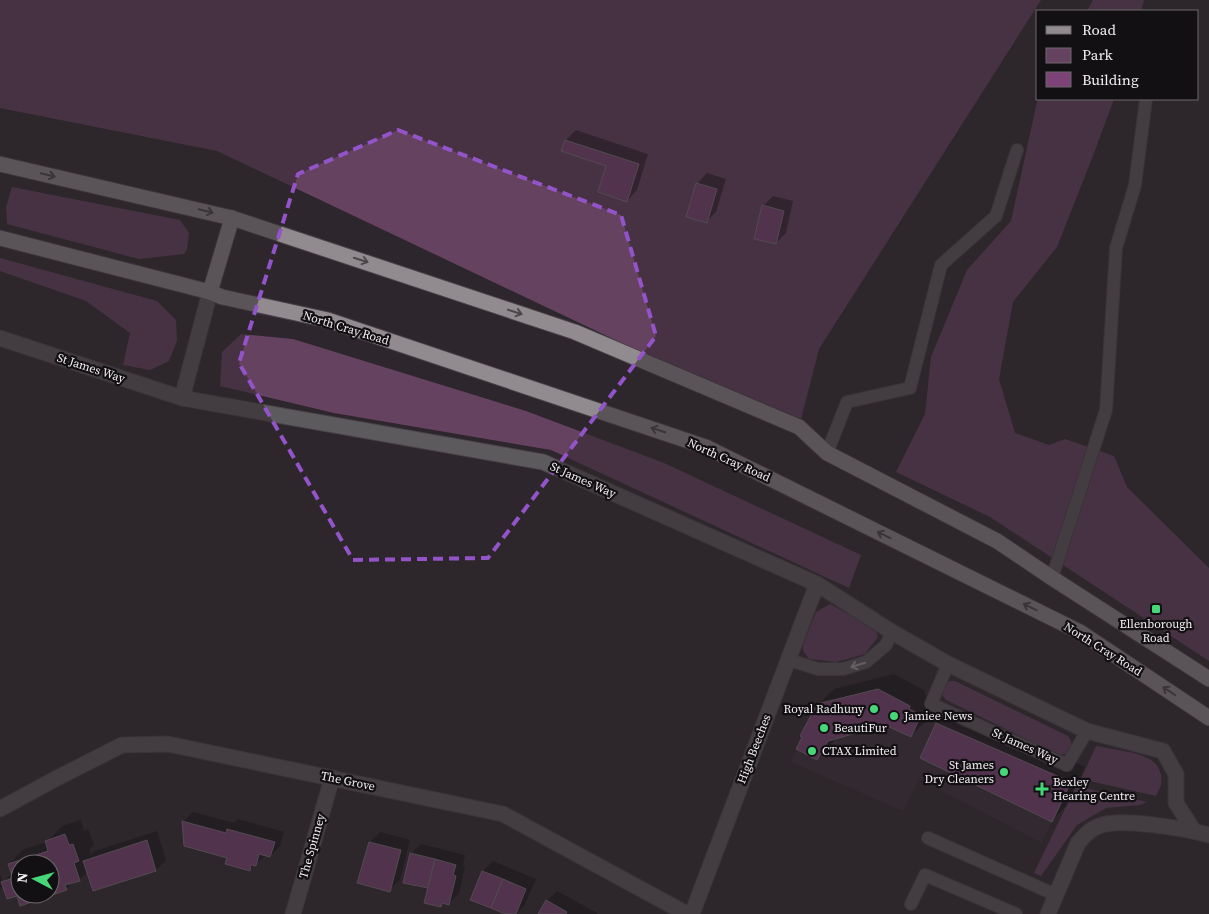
<svg xmlns="http://www.w3.org/2000/svg" width="1209" height="914" font-family="'Source Serif 4',serif">
<rect width="100%" height="100%" fill="#2d262c"/>
<path fill="#3a2e38" d="M 878,689 L 1071,782 L 1042,843 L 919,779 L 903,811 L 791,762 L 816,703 Z"/>
<g fill="#664261">
<path d="M 0,0 L 1041,0 L 819,349 L 799,427 L 217,151 L 0,108 Z"/>
<path d="M 1093,0 L 1144,0 L 1141,11 L 1087,11 Z"/>
<path d="M 1038,97 L 1038,99 L 1114,99 L 1094,153 L 1057,247 L 1013,302 L 999,379 L 1015,433 L 1049,445 L 1065,439 L 1114,456 L 1127,487 L 1209,568 L 1209,661 L 990,517 L 896,472 L 925,414 L 931,357 L 967,270 L 1011,221 Z"/>
<path d="M 12,187 L 180,220 L 189,233 L 187,249 L 184,254 L 139,259 L 7,224 L 6,207 Z"/>
<path d="M 0,258 L 157,301 L 176,320 L 177,341 L 169,361 L 150,370 L 123,365 L 130,333 L 86,301 L 0,271 Z"/>
<path d="M 241,334 L 293,339 L 526,411 L 664,463 L 861,555 L 849,588 L 551,450 L 334,413 L 220,386 L 222,352 Z"/>
<path d="M 830,604 L 875,629 L 878,637 L 865,654 L 836,662 L 809,659 L 803,651 L 803,645 L 816,612 Z"/>
<path d="M 949,681 L 955,681 L 1068,736 L 1071,741 L 1072,749 L 1065,754 L 1059,755 L 946,700 L 942,695 L 943,687 Z"/>
<path d="M 1096,746 C 1111,749 1139,752 1151,760 C 1159,765 1163,776 1161,785 C 1160,788 1157,793 1156,796 L 1081,779 Z"/>
<path d="M 1076,786 L 1147,802 L 1140,805 L 1106,808 L 1077,825 L 1041,876 L 1034,873 Z"/>
</g>
<g fill="#0007" fill-rule="evenodd">
<path d="M 576,130 L 648,154 L 637,190 L 627,201 L 608,165 L 562,150 L 566,140 Z"/>
<path d="M 707,173 L 726,179 L 716,212 L 706,222 L 697,184 Z"/>
<path d="M 773,196 L 793,201 L 786,233 L 776,243 L 763,206 Z"/>
<path d="M 894,674 L 925,691 L 924,694 L 936,700 L 926,721 L 911,736 L 885,724 L 836,737 L 832,744 L 817,759 L 818,705 L 834,689 Z"/>
<path d="M 952,708 L 1085,767 L 1067,805 L 1052,820 L 937,724 Z"/>
<path d="M 193,812 L 234,823 L 238,819 L 284,832 L 280,846 L 270,856 L 266,855 L 249,870 L 228,857 L 183,822 Z"/>
<path d="M 81,820 L 84,831 L 88,829 L 94,845 L 89,849 L 91,855 L 95,851 L 157,831 L 166,860 L 156,870 L 94,890 L 88,871 L 79,880 L 74,881 L 66,889 L 21,904 L 18,895 L 4,886 L 0,890 L 0,874 L 3,882 L 12,873 L 9,864 L 24,849 L 47,842 L 62,826 ZM 20,864 L 50,864 L 50,894 L 20,894 Z"/>
<path d="M 380,832 L 410,840 L 400,880 L 389,890 L 359,882 L 370,842 Z"/>
<path d="M 421,844 L 465,855 L 463,865 L 465,866 L 459,893 L 449,903 L 444,902 L 441,905 L 411,854 Z"/>
<path d="M 493,861 L 536,879 L 524,906 L 516,914 L 508,914 L 472,899 L 483,871 Z"/>
<path d="M 557,891 L 597,913 L 597,914 L 540,914 L 547,901 Z"/>
</g>
<g fill="#7d4377" stroke="#7e767c" fill-rule="evenodd">
<path d="M 565,140 L 639,164 L 627,202 L 598,192 L 606,166 L 561,151 Z"/>
<path d="M 696,183 L 717,189 L 707,223 L 686,217 Z"/>
<path d="M 762,205 L 784,211 L 776,244 L 754,239 Z"/>
<path d="M 878,689 L 910,706 L 909,709 L 921,715 L 911,737 L 885,725 L 828,741 L 817,760 L 796,749 L 802,737 L 800,736 L 817,704 Z"/>
<path d="M 936,723 L 1071,782 L 1052,822 L 920,758 Z"/>
<path d="M 182,821 L 226,833 L 227,829 L 275,842 L 270,857 L 259,854 L 256,866 L 251,865 L 250,871 L 225,864 L 227,858 L 184,846 Z"/>
<path d="M 65,834 L 69,845 L 73,844 L 79,861 L 74,863 L 80,881 L 65,885 L 67,890 L 20,906 L 17,896 L 7,899 L 1,882 L 13,878 L 8,864 L 48,851 L 45,841 ZM 20,864 L 50,864 L 50,894 L 20,894 Z"/>
<path d="M 147,840 L 156,871 L 93,891 L 83,861 Z"/>
<path d="M 369,842 L 401,850 L 390,892 L 357,883 Z"/>
<path d="M 410,853 L 435,859 L 428,888 L 403,883 Z"/>
<path d="M 435,859 L 456,865 L 453,875 L 456,876 L 449,905 L 442,903 L 441,907 L 424,903 Z"/>
<path d="M 482,871 L 503,879 L 491,908 L 470,900 Z"/>
<path d="M 503,879 L 526,889 L 516,914 L 505,914 L 491,908 Z"/>
<path d="M 546,900 L 567,912 L 566,914 L 538,914 Z"/>
</g>
<g fill="none" stroke-linecap="round" stroke-linejoin="round">
<defs>
<g id="lane">
<path d="M 827,453 L 847,402 L 910,388 L 941,265 L 996,216 L 1017,150"/>
<path d="M 1052,578 L 1106,410 L 1116,248 L 1135,185 L 1146,99"/>
<path d="M 789,660 L 818,669 L 843,669 L 866,662 L 886,645 L 892,632"/>
<path d="M 948,664 L 931,704 L 1067,765 L 1087,731"/>
<path d="M 928,838 L 1056,895"/>
<path d="M 911,904 L 925,875 L 1016,914"/>
</g>
<g id="street">
<path d="M 0,338 L 182,398 L 543,462 L 817,584 L 892,632 L 948,664 L 1087,731 L 1163,751 L 1176,774 L 1176,803 L 1194,831"/>
<path d="M 182,398 L 210,292"/>
<path d="M 0,809 L 57,778 L 122,745 L 168,744 L 503,814 L 687,914"/>
<path d="M 293,914 L 332,778"/>
<path d="M 692,914 L 817,584"/>
<path d="M 1048,914 L 1078,843 C 1084,836 1090,829 1099,826 C 1119,817 1187,829 1209,835"/>
</g>
<g id="primary">
<path d="M 0,164 L 232,218 L 575,332 L 799,427 L 827,453 L 997,541 L 1052,578 L 1209,679"/>
<path d="M 0,238 L 210,292 L 222,297 L 328,320 L 706,447 L 1080,632 L 1209,718"/>
<path d="M 210,292 L 232,218"/>
</g>
</defs>
<use href="#lane" stroke="#494248" stroke-width="14"/>
<use href="#street" stroke="#494248" stroke-width="17"/>
<use href="#primary" stroke="#494248" stroke-width="17"/>
<use href="#lane" stroke="#5d5a5d" stroke-width="12"/>
<use href="#street" stroke="#5d5a5d" stroke-width="15"/>
<use href="#primary" stroke="#918a8f" stroke-width="15"/>
</g>
<defs><path id="oneway-shaft" d="M-6 0H5M1.5-3L5.5 0L1.5 3" fill="none" stroke-width="1.6" stroke-linecap="round" stroke-linejoin="round" transform="scale(1.25)"/></defs>
<g stroke="#4c474b">
<use href="#oneway-shaft" transform="translate(48 175) rotate(13)"/>
<use href="#oneway-shaft" transform="translate(206 211) rotate(13)"/>
<use href="#oneway-shaft" transform="translate(361 260) rotate(18)"/>
<use href="#oneway-shaft" transform="translate(515 312) rotate(18)"/>
<use href="#oneway-shaft" transform="translate(658 430) rotate(-162)"/>
<use href="#oneway-shaft" transform="translate(884 535) rotate(-154)"/>
<use href="#oneway-shaft" transform="translate(1030 607) rotate(-154)"/>
<use href="#oneway-shaft" transform="translate(1169 691) rotate(-146)"/>
</g>
<use stroke="#a8a4a8" href="#oneway-shaft" transform="translate(858 665) rotate(163)"/>
<path d="M0 0H1209V914H0ZM 398,130 L 621,215 L 656,336 L 488,558 L 353,560 L 239,363 L 298,174 Z" fill="#2d262c" fill-opacity=".55" fill-rule="evenodd"/>
<path fill="none" stroke="#9353c9" stroke-width="4" stroke-dasharray="10 6" stroke-linejoin="round" d="M 398,130 L 621,215 L 656,336 L 488,558 L 353,560 L 239,363 L 298,174 Z"/>
<g fill="#46d779" stroke="#131013" stroke-width="2">
<rect x="1151" y="604" width="10" height="10" rx="2.5"/>
<circle cx="874" cy="709" r="5"/>
<circle cx="894" cy="716" r="5"/>
<circle cx="824" cy="728" r="5"/>
<circle cx="812" cy="751" r="5"/>
<circle cx="1004" cy="772" r="5"/>
<path d="M1039.5 781.5h5v5h5v5h-5v5h-5v-5h-5v-5h5z"/>
</g>
<g text-anchor="middle" dominant-baseline="central" stroke-width="4.5" stroke-linejoin="round" paint-order="stroke">
<g font-size="12" fill="#f3eff2" stroke="#131013">
<text transform="translate(346 328) rotate(17)">North Cray Road</text>
<text transform="translate(91 368) rotate(18)">St James Way</text>
<text transform="translate(729 460) rotate(24)">North Cray Road</text>
<text transform="translate(583 480) rotate(24)">St James Way</text>
<text transform="translate(1103 649) rotate(32)">North Cray Road</text>
<text transform="translate(1025 746) rotate(24)">St James Way</text>
<text transform="translate(754 749) rotate(-69)">High Beeches</text>
<text transform="translate(348 781) rotate(12)">The Grove</text>
<text transform="translate(312 846) rotate(-74)">The Spinney</text>
</g>
<g font-size="12" fill="#f3eff2" stroke="#131013" text-anchor="start">
<text x="1156" y="624" text-anchor="middle">Ellenborough<tspan x="1156" dy="14">Road</tspan></text>
<text x="864" y="709" text-anchor="end">Royal Radhuny</text>
<text x="904" y="716">Jamiee News</text>
<text x="834" y="728">BeautiFur</text>
<text x="822" y="751">CTAX Limited</text>
<text x="994" y="765" text-anchor="end">St James<tspan x="994" dy="14">Dry Cleaners</tspan></text>
<text x="1053" y="782">Bexley<tspan x="1053" dy="14">Hearing Centre</tspan></text>
</g>
</g>
<rect x="1036" y="10" width="162" height="90" fill="#131013" stroke="#6d696c"/>
<rect x="1046" y="26" width="25" height="8" fill="#918a8f" stroke="#6d696c"/>
<text x="1082" y="35" font-size="15" fill="#f3eff2">Road</text>
<rect x="1046" y="48" width="25" height="15" fill="#664261" stroke="#6d696c"/>
<text x="1082" y="60" font-size="15" fill="#f3eff2">Park</text>
<rect x="1046" y="72" width="25" height="15" fill="#7d4377" stroke="#6d696c"/>
<text x="1082" y="85" font-size="15" fill="#f3eff2">Building</text>
<g transform="translate(35 879) rotate(276)"><circle r="24" fill="#131013" stroke="#6d696c"/>
<path d="M0-4L9 19L0 12L-9 19Z" fill="#46d779"/>
<text y="-8" font-size="14" font-weight="bold" text-anchor="middle" fill="#f3eff2">N</text>
</g>
</svg>
